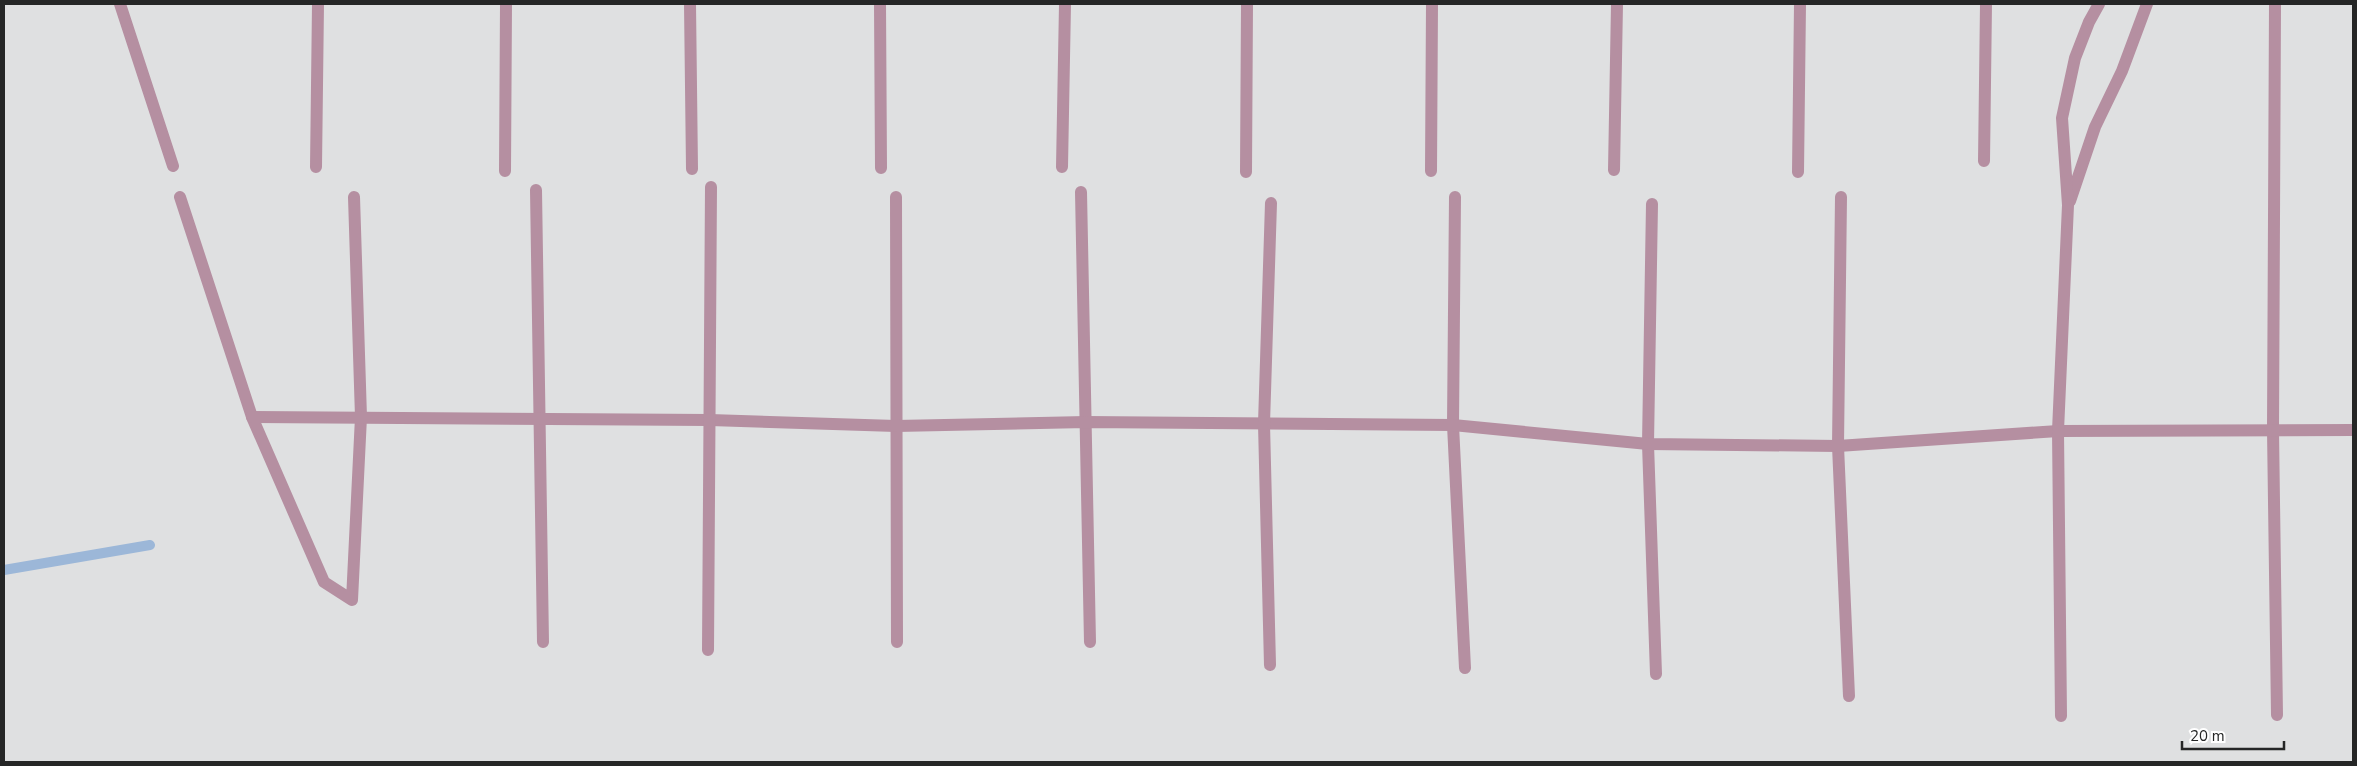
<svg xmlns="http://www.w3.org/2000/svg" width="2357" height="766" font-family="'Nunito Sans',sans-serif">
<rect width="100%" height="100%" fill="#dfe0e1"/>
<g fill="none" stroke-linecap="round" stroke-linejoin="round">
<path stroke="#9cb7d8" stroke-width="10" d="M 4,570 L 150,545"/>
<g stroke="#b58fa1" stroke-width="12">
<path d="M 120,4 L 173,166"/>
<path d="M 690,4 L 692,169"/>
<path d="M 880,4 L 881,168"/>
<path d="M 2275,4 L 2273,430 L 2277,715"/>
<path d="M 1984,161 L 1986,4"/>
<path d="M 316,167 L 318,4"/>
<path d="M 1062,167 L 1065,4"/>
<path d="M 1614,170 L 1617,4"/>
<path d="M 505,171 L 506,4"/>
<path d="M 1431,171 L 1432,4"/>
<path d="M 1246,172 L 1247,4"/>
<path d="M 1798,172 L 1800,4"/>
<path d="M 536,190 L 543,642"/>
<path d="M 1081,192 L 1090,642"/>
<path d="M 180,197 L 252,417 L 324,582 L 352,600 L 361,417 L 354,197"/>
<path d="M 896,197 L 897,642"/>
<path d="M 1455,197 L 1453,425 L 1465,668"/>
<path d="M 1841,197 L 1838,446 L 1849,696"/>
<path d="M 2070,201 L 2095,127 L 2122,71 L 2147,4"/>
<path d="M 1652,204 L 1648,444 L 1656,674"/>
<path d="M 252,417 L 710,420 L 896,426 L 1086,422 L 1453,425 L 1648,444 L 1838,446 L 2058,431 L 2353,430"/>
<path d="M 708,650 L 711,187"/>
<path d="M 1270,665 L 1264,424 L 1271,203"/>
<path d="M 2061,716 L 2058,431 L 2068,205 L 2062,118 L 2075,58 L 2089,22 L 2099,4"/>
</g>
</g>
<rect width="2357" height="766" fill="none" stroke="#252626" stroke-width="10"/>
<path d="M2182 741v8h102v-8" fill="none" stroke="#252626" stroke-width="2.5"/>
<text x="2190" y="741" font-size="15" fill="#252626" stroke="#ffffff" stroke-width="4" paint-order="stroke">20 m</text>
</svg>
